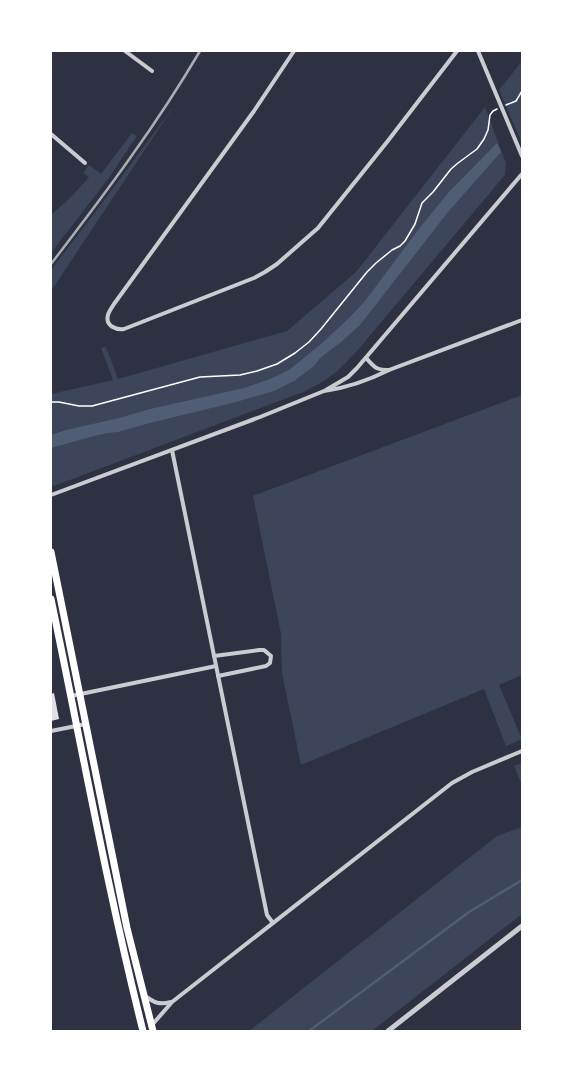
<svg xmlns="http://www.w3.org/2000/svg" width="573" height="1082" font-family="'Space Grotesk',sans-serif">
<rect width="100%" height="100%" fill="#2d3142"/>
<g fill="#3c4559">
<path d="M 522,61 L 522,143 L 499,90 Z"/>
<path d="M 174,106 L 51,291 L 51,270 L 99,207 Z"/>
<path d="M 485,107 L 506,163 L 505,175 L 357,351 C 349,359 341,369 331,376 C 323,382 313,387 303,392 L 54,486 L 51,485 L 51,394 L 113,380 L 101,348 L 106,347 L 118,379 L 287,331 L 356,272 Z"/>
<path d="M 132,133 L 137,136 L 108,179 L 51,253 L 51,215 L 69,199 L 89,177 L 83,173 L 89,165 L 101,174 Z"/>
<path d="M 522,395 L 522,675 L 499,685 L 522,739 L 506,746 L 484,689 L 301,765 L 282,673 L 281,634 L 253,496 Z"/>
<path d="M 522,763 L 522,785 L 514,766 Z"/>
<path d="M 522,827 L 522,914 L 372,1031 L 249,1031 L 497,836 Z"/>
</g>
<path fill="#4f5d75" d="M 497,143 L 501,152 L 448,212 L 360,325 L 340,343 L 320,358 L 314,366 L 294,381 L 274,391 L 236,402 L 146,424 L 118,432 L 108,433 L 94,436 L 51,448 L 51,435 L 66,430 L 119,418 L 150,409 L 244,388 L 270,379 L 289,370 L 321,344 L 349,318 L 365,301 L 418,230 L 448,193 Z"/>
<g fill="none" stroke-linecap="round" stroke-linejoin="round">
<path stroke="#4f5d75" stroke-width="2.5" d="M 309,1031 L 469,912 L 522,880"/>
</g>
<path fill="#e0e0e3" d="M 54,693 L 59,719 L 51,721 L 51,694 Z"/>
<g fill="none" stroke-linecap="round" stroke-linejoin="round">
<g stroke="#fff" stroke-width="1.5">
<path d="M 506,105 L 516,101 L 522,91"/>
<path d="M 51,402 L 59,402 L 79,406 L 92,406 L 200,377 L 240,375 L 257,371 L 277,364 L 295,353 L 309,342 L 321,329 L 367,272 L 376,263 L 392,250 L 400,246 L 405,241 L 415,224 L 422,203 L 433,192 L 451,169 L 458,163 L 477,149 L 484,139 L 488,130 L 490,115 L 493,111 L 497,109"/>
</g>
<g stroke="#caccd0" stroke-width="4">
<path d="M 125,51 L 152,71"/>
<path d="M 294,51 L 254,111 L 114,304 C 112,307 109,311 108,315 C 105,326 116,330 124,329 L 254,278 L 265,272 L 277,264 L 318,228 L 387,142 L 457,51"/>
<path d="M 478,51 L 522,156"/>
<path d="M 51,134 L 85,163"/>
<path d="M 366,358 C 375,367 375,370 389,370"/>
<path d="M 326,390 L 348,377 L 357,368 L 522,174"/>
<path d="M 172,450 L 267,915 L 273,923"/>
<path d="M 51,495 L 260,417 L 324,391 C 346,388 369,380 389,370 L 522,320"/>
<path d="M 214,656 L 259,650 L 264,650 L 271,656 L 270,663 L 266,666 L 218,676"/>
<path d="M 71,696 L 216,666"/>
<path d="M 51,731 L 86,724"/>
<path d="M 145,996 C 155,1003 159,1005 171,1002"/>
<path d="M 152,1025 L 172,1002 L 452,783 L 472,772 L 522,751"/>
</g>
<path stroke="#caccd0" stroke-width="5" d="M 388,1031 L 522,926"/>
<g stroke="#fff" stroke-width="7">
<path d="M 51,552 L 127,928 L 153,1031"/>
<path d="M 51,599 C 81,743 107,888 143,1031"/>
</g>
<path stroke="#abadb3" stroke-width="2.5" d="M 51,264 C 104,195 156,126 200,51"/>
</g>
<rect width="573" height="1082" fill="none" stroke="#ffffff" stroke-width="104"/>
</svg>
